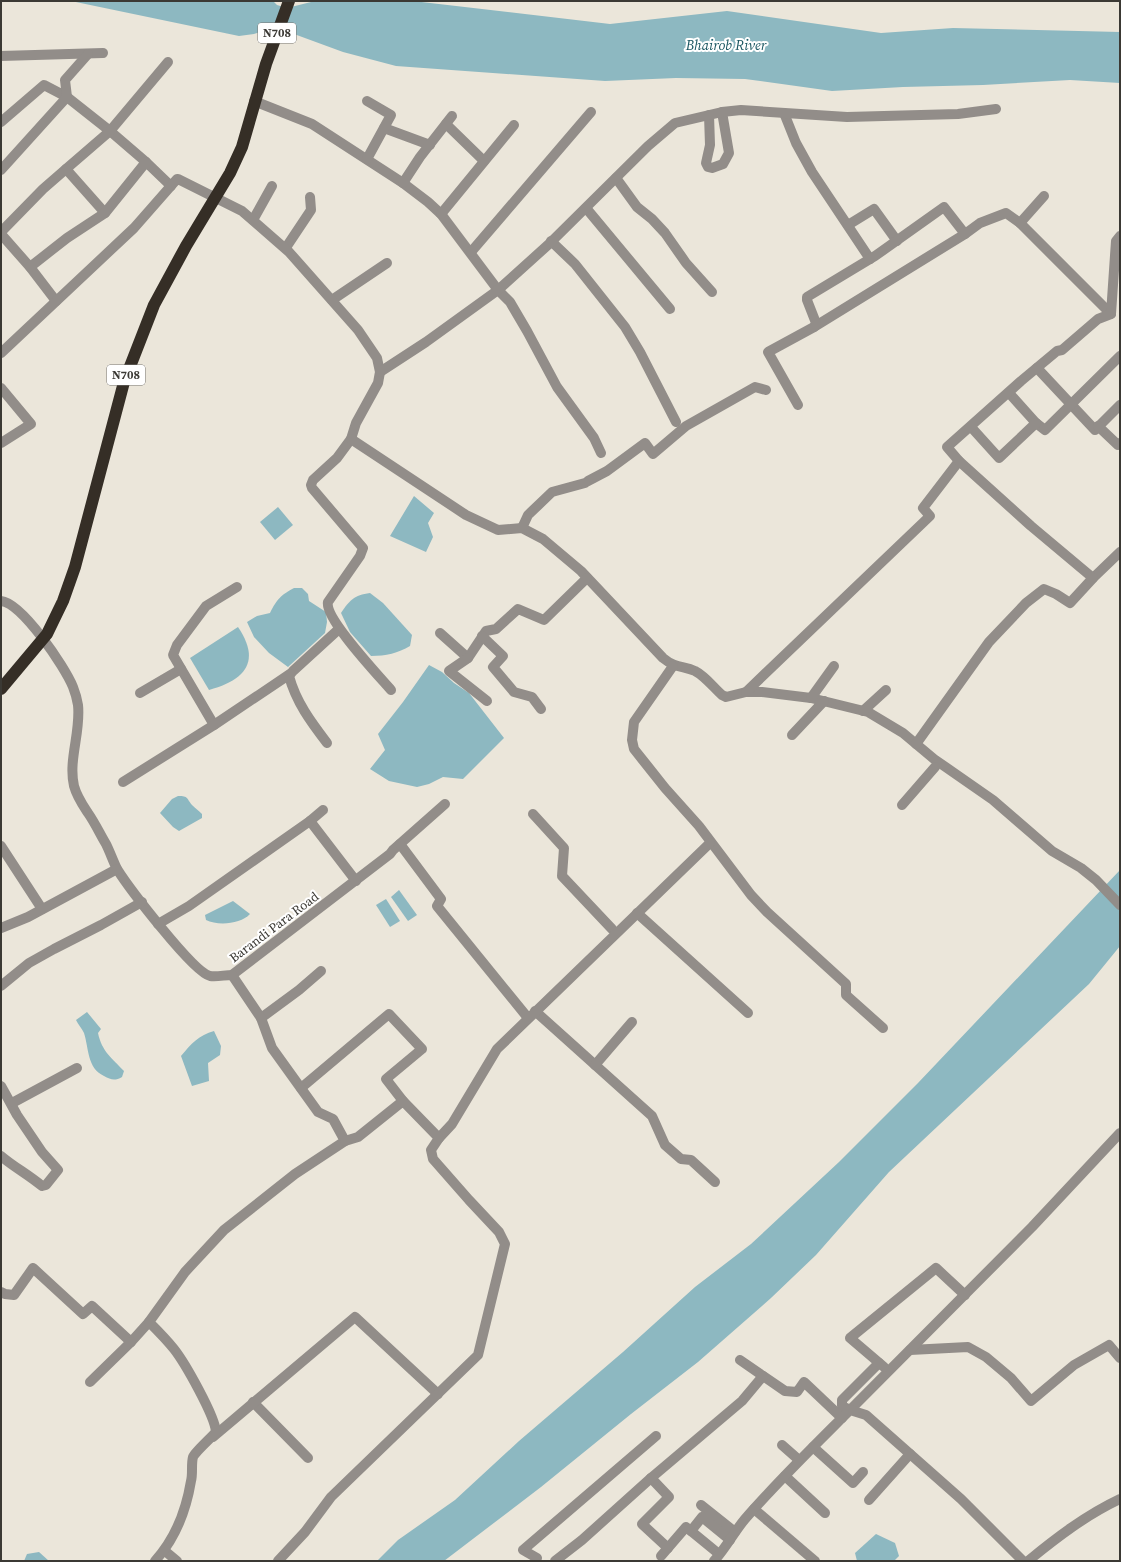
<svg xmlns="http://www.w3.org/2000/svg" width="1121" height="1562" font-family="'Source Serif 4',serif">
<rect width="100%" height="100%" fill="#ebe6da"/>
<g fill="#8db8c1">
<path d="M 71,1 L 273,1 L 277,5 L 287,8 L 315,1 L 413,1 L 610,24 L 727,11 L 881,33 L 953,28 L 1120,32 L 1120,83 L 1070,80 L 983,85 L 903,87 L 832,91 L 745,79 L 676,78 L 605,81 L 396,66 L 343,52 L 294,34 L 269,29 L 254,34 L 239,36 Z"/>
<path d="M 414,496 L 434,513 L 428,523 L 433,537 L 426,552 L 390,536 Z"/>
<path d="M 278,507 L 293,525 L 275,540 L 260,522 Z"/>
<path d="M 294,588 L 302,588 L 308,594 L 309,601 L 326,612 L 327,622 L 325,633 L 288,667 L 269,653 L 254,637 L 247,622 L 257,616 L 270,613 C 277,599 281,595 294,588 Z"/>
<path d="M 370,593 L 383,603 L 412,635 L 410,646 C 398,653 386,656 371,656 L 350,632 L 341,613 C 349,601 354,595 370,593 Z"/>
<path d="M 238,627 C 261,661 246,680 209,690 L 190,658 Z"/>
<path d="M 429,665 L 442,672 L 454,683 L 469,693 L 504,738 L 463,779 L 443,777 L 429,784 L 417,787 L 389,781 L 370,769 L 385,750 L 378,734 L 403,702 Z"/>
<path d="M 178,796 C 189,796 186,798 192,805 C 195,808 199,811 202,814 L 202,818 L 179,831 L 173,827 L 160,813 L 172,799 Z"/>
<path d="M 1120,870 L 1120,946 L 1089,984 L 889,1172 L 816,1255 L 771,1298 L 698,1362 L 631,1414 L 541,1487 L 444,1561 L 377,1561 L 398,1540 L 455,1500 L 519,1441 L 623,1352 L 695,1287 L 751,1244 L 839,1162 L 918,1083 Z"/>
<path d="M 399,890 L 417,915 L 408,921 L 391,897 Z"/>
<path d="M 386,899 L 400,921 L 390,927 L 376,905 Z"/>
<path d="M 233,901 L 250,914 C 241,924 218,926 206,920 L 205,915 Z"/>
<path d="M 87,1012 L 101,1029 L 98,1033 C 102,1052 112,1058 124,1071 L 122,1077 C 115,1081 111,1080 104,1076 C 87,1068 89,1049 84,1033 C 82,1029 78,1024 76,1020 Z"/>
<path d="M 214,1031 L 221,1046 L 220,1055 L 208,1063 L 209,1081 L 192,1086 L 181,1056 C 191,1044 199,1035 214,1031 Z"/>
<path d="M 876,1534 L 895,1543 L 899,1556 L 894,1561 L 857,1561 L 855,1553 Z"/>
<path d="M 39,1552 L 49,1561 L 24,1561 L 27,1554 Z"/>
</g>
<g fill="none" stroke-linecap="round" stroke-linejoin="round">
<g stroke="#928d89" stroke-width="10">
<path d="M 1,56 L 103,53"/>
<path d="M 254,101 L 312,124 L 403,183 L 428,202 L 441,214 L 498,290 L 510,302 L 527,331 L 557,387 L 594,438 L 601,453"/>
<path d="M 784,113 L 796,143 L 812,172 L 870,259"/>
<path d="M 709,115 L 710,145 L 706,163 L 708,167 L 712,168 L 723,164 L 729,153 L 722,112"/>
<path d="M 1,122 L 44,85 L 67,97 L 110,131 L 146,162"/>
<path d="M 446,124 L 484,161"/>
<path d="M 384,128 L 430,145"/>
<path d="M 367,159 L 391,115 L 367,101"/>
<path d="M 66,169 L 110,131 L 168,62"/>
<path d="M 1,170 L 67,97 L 65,80 L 88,54"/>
<path d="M 616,178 L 637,207 L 652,219 L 665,233 L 686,263 L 712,292"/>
<path d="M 403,183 L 420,157 L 452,116"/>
<path d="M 586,208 L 670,309"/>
<path d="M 441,214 L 514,125"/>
<path d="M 253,220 L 272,186"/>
<path d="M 1020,223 L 1044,196"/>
<path d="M 848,225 L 874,209 L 897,241"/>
<path d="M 1,232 L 43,189 L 66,169 L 105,213"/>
<path d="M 1,234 L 30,267 L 56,301"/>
<path d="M 551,241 L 575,264 L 625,327 L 640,352 L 676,422"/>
<path d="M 287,246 L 311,210 L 310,197"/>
<path d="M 471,252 L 591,112"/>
<path d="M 30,267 L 67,238 L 105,213 L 146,162 L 171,186"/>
<path d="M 332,300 L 387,263"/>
<path d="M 814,327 L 965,234"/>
<path d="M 1,353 L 134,228 L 177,179 L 178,179 L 242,211 L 289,252 L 358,330 L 377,358 L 380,372 L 378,383 L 356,423 L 351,439 L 337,458 L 313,480 L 311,485 L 312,488 L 363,548 L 360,556 L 328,602 C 324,618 379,676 391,690"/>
<path d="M 1037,368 L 1095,430 L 1120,405"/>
<path d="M 380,372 L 426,342 L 498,290 L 549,244 L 648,146 L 675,123 L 722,112 L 741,110 L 847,117 L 958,114 L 996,109"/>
<path d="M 1,388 L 31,424 L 1,443"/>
<path d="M 1009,393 L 1036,423 L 1045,430 L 1120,356"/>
<path d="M 798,405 L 768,352 L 814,327 L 816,323 L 807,300 L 807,297 L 875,256 L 944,207 L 965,234 L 980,223 L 1006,213 L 1020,223 L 1111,314"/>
<path d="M 1098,426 L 1118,445 L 1120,443"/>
<path d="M 971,427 L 999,458 L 1036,423"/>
<path d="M 351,439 L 466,515 L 498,530 L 522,528 L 543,539 L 581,571 L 663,658 C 675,668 683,666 695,671 C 705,676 714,688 722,695 L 726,697 L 746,692 L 762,692 L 811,698 L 868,712 L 903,733 L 934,759 L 993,800 L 1052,851 L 1081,868 L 1096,880 L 1120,905"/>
<path d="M 588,481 L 607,471 L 645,443 L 653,454 L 686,426 L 755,387 L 766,390"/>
<path d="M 522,528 L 528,515 L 552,492 L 585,483"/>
<path d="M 1093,578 L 1120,552"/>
<path d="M 1,601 C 22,603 65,667 73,687 C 75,692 77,699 78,705 C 81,732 68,760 74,786 C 77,797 82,804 88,813 C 95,823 100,834 106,844 C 110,852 113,861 117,869 C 129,888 193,972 210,976 C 217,977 225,975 232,975 L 390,854 L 393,850 L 445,804"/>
<path d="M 440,633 L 468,658 L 486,631 L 496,629 L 518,609 L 544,620 L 587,578"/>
<path d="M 482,636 L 503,656 L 493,667 L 514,692 L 532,697 L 541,709"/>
<path d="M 468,658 L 449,671 L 487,701"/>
<path d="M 673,666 L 634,722 L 632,740 L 634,749 L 665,788 L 699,826 L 751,895 L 767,912 L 846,984 L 846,995 L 883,1028"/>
<path d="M 746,692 L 930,516 L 923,508 L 959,461"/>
<path d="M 140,693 L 181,669"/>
<path d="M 811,698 L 834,666"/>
<path d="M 863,711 L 886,690"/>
<path d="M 214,725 L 173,655 L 177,645 L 206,606 L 237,587"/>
<path d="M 792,735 L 824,701"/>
<path d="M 327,743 C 311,722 296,702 289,676 L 293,671 L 339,629"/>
<path d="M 916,744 L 989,642 L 1026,603 L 1044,589 L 1056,594 L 1070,603 L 1093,578 L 1031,526 L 959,461 L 947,447 L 1021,381 L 1057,351 L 1062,350 L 1098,319 L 1111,314 L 1116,241 L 1120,236"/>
<path d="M 123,782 L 214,725 L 290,674"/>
<path d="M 902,805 L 935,767"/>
<path d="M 533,814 L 564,848 L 562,876 L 612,929"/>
<path d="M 310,821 L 356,881"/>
<path d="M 400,844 L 441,899 L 437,906 L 528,1018"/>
<path d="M 1,846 L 42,909"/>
<path d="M 637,913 L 748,1013"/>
<path d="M 158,924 L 189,906 L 310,821 L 323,810"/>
<path d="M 1,928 L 28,917 L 117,869"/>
<path d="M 1,986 L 29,963 L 54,949 L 101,925 L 142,902"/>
<path d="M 535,1011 L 652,1116 L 665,1145 L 681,1159 L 691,1160 L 715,1182"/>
<path d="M 261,1018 L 299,990 L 321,971"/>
<path d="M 595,1065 L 632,1022"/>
<path d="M 1,1086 L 17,1115 L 42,1152 L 58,1170 L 46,1185 L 42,1186 C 29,1175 14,1167 1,1156"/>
<path d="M 301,1088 L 389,1014 L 422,1049 L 386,1079 L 403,1101"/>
<path d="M 14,1102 L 77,1068"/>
<path d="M 439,1138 L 452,1124 L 497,1049 L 710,843"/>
<path d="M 1,1292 L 5,1294 L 14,1295 L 33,1268 L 83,1314 L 92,1306 L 131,1342 L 149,1322"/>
<path d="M 910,1350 L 968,1347 L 986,1357 L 1011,1378 L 1031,1401 L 1074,1365 L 1109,1345 L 1120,1358"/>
<path d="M 740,1360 L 763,1376"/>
<path d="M 879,1363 L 842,1400 L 842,1406 L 850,1410 L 1032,1227 L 1120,1133"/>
<path d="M 884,1367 L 850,1338 L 936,1268 L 965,1295"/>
<path d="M 90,1382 L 131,1342"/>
<path d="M 253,1402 L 308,1458"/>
<path d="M 213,1437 L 355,1317 L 438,1394"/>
<path d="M 782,1445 L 799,1460"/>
<path d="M 813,1447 L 853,1483 L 863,1472"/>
<path d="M 785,1476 L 825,1513"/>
<path d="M 651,1478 L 669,1497 L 642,1524 L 668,1548"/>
<path d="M 869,1500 L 910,1454"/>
<path d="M 701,1505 L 735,1532"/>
<path d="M 754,1509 L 815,1561"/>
<path d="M 691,1531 L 702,1517 L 730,1540"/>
<path d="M 165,1551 L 177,1561"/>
<path d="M 661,1556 L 686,1527 L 719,1554"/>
<path d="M 537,1558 L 523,1550 L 656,1436"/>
<path d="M 155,1561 C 175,1539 186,1511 191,1481 C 193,1474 191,1464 193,1457 C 195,1452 211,1438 216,1432 C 215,1416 185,1363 174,1349 C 166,1339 157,1330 149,1322 L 185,1272 L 224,1230 L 295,1174 L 345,1141 L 333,1119 L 318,1112 L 272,1048 L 261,1018 L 232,975"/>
<path d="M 278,1561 L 305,1532 L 331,1497 L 478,1355 L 505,1244 L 499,1232 L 469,1200 L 433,1159 L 431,1150 L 439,1138 L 403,1101 L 358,1137 L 345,1141"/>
<path d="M 555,1561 L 582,1540 L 651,1478 L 742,1401 L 763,1376 L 785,1391 L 797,1392 L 804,1382 L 842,1418"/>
<path d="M 714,1561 C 726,1548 734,1532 745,1519 C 778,1481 814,1446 850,1410 L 866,1415 L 961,1499 L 1023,1561"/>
<path d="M 1028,1561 C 1056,1538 1086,1515 1120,1499"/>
</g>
<path stroke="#352e26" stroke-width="12" d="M 1,689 L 47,634 L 63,601 L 75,567 L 124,382 L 154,305 L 186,246 L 230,173 L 242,147 L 266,64 L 289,1"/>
</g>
<g text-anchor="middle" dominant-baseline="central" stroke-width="4" stroke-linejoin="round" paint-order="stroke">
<g fill="#fff" stroke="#767471" stroke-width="1">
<rect x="258" y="23" width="38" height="20" rx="3"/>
<rect x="107" y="365" width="38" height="20" rx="3"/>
</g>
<g font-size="12" font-weight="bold" fill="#3b3934">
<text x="277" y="33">N708</text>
<text x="126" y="375">N708</text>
</g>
<g font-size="13" fill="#3b3934" stroke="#fff">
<text transform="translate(274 927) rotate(-37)">Barandi Para Road</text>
</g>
<g font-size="14" font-style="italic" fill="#1a5661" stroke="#fff">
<text x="726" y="45">Bhairob River</text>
</g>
</g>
<rect width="1121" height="1562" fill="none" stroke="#3b3934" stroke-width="4"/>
</svg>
